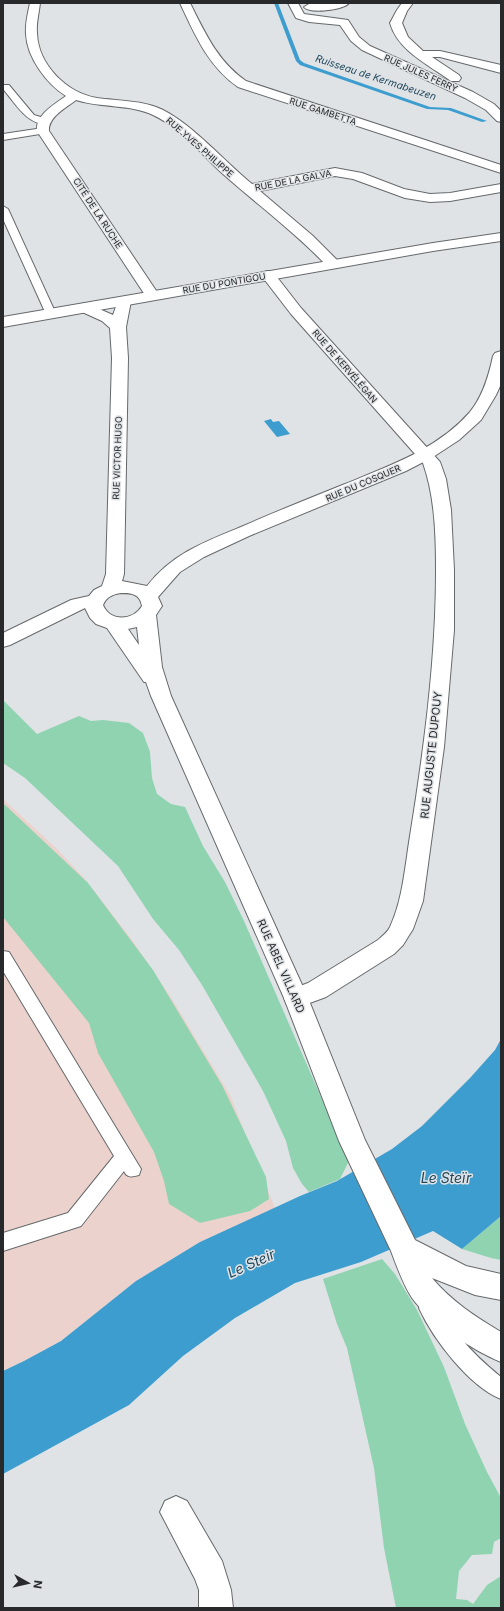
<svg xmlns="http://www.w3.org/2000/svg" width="504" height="1611" font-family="Inter,sans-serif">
<rect width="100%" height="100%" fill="#dfe3e6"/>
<path fill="#ecd2cc" d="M 3,799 L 56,848 L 84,878 L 130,937 L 172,999 L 230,1095 L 275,1208 L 200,1242 L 136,1281 L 61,1341 L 24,1361 L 3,1371 Z"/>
<g fill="#90d3b1">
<path d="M 3,700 L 37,734 L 79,716 L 91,721 L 103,720 L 129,723 L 143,733 L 150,752 L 152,778 L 157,794 L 171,804 L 185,807 L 203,846 L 225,882 L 244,921 L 349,1161 L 340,1179 L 309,1192 L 302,1184 L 293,1168 L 286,1141 L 263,1091 L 202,985 L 179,950 L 153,919 L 118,866 L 25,778 L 3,763 Z"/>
<path d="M 3,803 L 88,883 L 153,970 L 222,1085 L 266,1177 L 269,1199 L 250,1211 L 200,1223 L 169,1204 L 164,1181 L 154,1152 L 98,1053 L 89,1023 L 3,917 Z"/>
<path d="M 501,1216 L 501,1260 L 491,1258 L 462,1249 Z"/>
<path d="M 382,1259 L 395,1274 L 417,1310 L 444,1367 L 465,1424 L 487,1472 L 501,1498 L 501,1538 L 494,1542 L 492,1554 L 472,1555 L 459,1571 L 456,1599 L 467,1600 L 473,1604 L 487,1585 L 501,1576 L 501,1608 L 396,1608 L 384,1548 L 374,1468 L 347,1348 L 337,1324 L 323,1279 Z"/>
</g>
<g fill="#3d9dce">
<path d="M 271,419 L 273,422 L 279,421 L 290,434 L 277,437 L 264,421 Z"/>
<path d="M 501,1039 L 501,1216 L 462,1249 L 433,1231 L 361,1262 L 295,1283 L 235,1318 L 183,1356 L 129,1405 L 3,1474 L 3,1371 L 24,1361 L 61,1341 L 136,1281 L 200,1242 L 300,1196 L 337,1181 L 392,1149 L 422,1126 L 470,1078 L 495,1050 Z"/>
</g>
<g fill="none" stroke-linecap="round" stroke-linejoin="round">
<path fill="#3d9dce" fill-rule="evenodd" d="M 274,3 L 278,3 L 300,60 L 304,63 L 430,107 L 451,108 L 487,121 L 482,122 L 448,110 L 427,109 L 300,65 L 296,61 Z"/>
<defs>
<g id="service">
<path d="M 3,85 L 9,85 L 34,115 L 47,119 L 48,121 L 47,123 C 28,127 14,101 3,89 Z"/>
<path d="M 43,128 L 46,129 L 47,131 L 46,133 L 3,140 L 3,134 Z"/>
<path d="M 3,206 L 8,209 L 56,314 L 55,316 L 51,317 L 46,314 L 3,219 Z"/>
<path d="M 3,951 L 9,952 L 141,1169 L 139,1175 C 132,1177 127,1178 124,1171 L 81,1226 L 3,1251 L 3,1233 L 68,1213 L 114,1156 L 3,971 Z"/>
<path d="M 429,1299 C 441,1303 451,1326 460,1337 C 472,1352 486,1365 501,1377 L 501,1399 C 469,1386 433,1339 419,1308 L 422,1301 Z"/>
</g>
<g id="minor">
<path d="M 30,3 L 40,3 C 39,13 36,23 37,33 C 38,65 67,93 97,98 C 118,101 143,100 163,110 C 194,126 224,161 252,184 L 335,168 L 362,173 L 404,189 L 430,194 L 450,193 L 501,184 L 501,192 L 450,201 L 430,202 L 405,198 L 353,179 L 335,176 L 260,191 L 313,236 L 338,261 L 340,264 L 338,267 L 333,268 L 328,267 C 296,233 258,205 223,174 C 201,154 181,128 153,115 C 130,104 101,108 76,100 C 66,108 48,117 49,131 L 159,295 L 157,298 L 152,299 L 147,298 L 37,131 C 35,115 55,104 66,96 C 47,84 27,58 26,34 C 25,24 28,13 30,3 Z"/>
<path d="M 180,3 L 190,3 C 205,33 218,62 246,81 L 501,165 L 501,173 L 238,87 C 208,66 195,35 180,3 Z"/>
<path d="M 288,3 L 298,3 L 304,14 L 348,20 L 359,37 L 370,46 L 473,92 L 494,104 L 501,111 L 501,122 L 497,121 L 486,110 L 465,98 L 362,50 L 351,41 L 340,25 L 309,22 L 296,18 Z"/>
<path d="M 349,3 C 344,10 309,14 304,7 L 309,4 Z"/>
<path d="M 402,3 L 413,3 L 407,11 L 402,23 L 408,37 L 423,51 L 440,51 L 501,65 L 501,73 L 440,57 L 432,57 L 459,75 L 461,78 L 459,81 L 451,81 C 429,65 398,51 390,23 L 397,10 Z"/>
<path d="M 268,271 L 273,272 L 301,308 L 440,462 L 446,479 L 451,510 L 454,570 L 454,630 L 444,747 L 423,901 L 413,929 L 403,945 L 394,954 L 326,997 L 296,1008 L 287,1005 L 284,998 L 287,991 L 308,983 L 378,940 C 382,936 387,933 390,927 C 403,899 405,866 410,836 C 424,749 436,659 436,571 C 436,535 435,497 423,463 L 291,314 L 261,275 L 263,272 Z"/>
<path d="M 176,1496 L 187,1501 L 222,1561 L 231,1590 L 233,1608 L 199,1608 L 199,1590 L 195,1579 L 160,1512 L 165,1501 Z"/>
</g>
<path id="tertiary" d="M 124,297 L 129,298 L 131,301 L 126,327 L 128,358 L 124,574 L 122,581 L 147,586 C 172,554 204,542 241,527 C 275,512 310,498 345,484 C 389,466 438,449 470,412 C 483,396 489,375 493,356 L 495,353 L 501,351 L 501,384 L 496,395 L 481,420 L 459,440 L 433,457 L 406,471 L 249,536 L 204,557 L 180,572 L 158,597 L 162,606 L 156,615 L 162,667 L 171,696 L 308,998 L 365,1140 L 415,1240 L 466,1266 L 501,1274 L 501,1300 L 475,1295 L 432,1278 C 451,1301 476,1317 501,1332 L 501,1362 C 474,1351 429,1322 412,1298 C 403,1284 397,1267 391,1251 L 339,1141 L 284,998 L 151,696 L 146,682 L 144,682 L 107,628 L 96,624 L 90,618 L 85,608 L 10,645 L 3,647 L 3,633 L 71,600 L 89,596 L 94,590 L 102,586 L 106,574 L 112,358 L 110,328 L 102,321 L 80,311 L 77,308 L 80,305 L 85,303 L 90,305 L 113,315 L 119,298 ZM 121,593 C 132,593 140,594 142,606 C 133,621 110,622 103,605 C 106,597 113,594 121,593 ZM 137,627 L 139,645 L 128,629 Z"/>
<path id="secondary" d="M 501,233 L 501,241 L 433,251 L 3,327 L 3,317 L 433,243 Z"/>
</defs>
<use href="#service" stroke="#66696c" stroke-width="2"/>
<use href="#minor" stroke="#66696c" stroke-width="2"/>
<use href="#tertiary" stroke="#66696c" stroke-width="2"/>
<use href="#secondary" stroke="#66696c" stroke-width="2"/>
<use href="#service" fill="#fff" fill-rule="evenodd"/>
<use href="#minor" fill="#fff" fill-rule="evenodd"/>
<use href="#tertiary" fill="#fff" fill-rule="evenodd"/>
<use href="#secondary" fill="#fff" fill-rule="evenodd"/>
</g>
<g text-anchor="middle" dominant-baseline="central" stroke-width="3" stroke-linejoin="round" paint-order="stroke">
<g font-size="9" fill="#28292a" stroke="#dfe3e6">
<text transform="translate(421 73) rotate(24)">RUE JULES FERRY</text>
<text transform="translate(323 111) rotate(18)">RUE GAMBETTA</text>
<text transform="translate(200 147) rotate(41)">RUE YVES PHILIPPE</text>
<text transform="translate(293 180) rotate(-11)">RUE DE LA GALVA</text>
<text transform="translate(98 213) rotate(57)">CITÉ DE LA RUCHE</text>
<text transform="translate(224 283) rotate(-10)">RUE DU PONTIGOU</text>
<text transform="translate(345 366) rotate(49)">RUE DE KERVÉLÉGAN</text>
<text transform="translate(117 458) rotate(-88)">RUE VICTOR HUGO</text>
<text transform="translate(363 483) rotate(-23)">RUE DU COSQUER</text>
</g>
<g font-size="10" font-style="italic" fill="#20485d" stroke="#dfe3e6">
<text transform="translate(376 77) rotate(18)">Ruisseau de Kermabeuzen</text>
</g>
<g font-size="11" fill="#28292a" stroke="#dfe3e6">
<text transform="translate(431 755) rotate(-84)">RUE AUGUSTE DUPOUY</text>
<text transform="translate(281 966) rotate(66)">RUE ABEL VILLARD</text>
</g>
<g font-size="14" font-style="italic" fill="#20485d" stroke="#dfe3e6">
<text x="446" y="1177">Le Steïr</text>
<text transform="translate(251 1263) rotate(-24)">Le Steir</text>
</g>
</g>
<rect width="504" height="1611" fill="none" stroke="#28292a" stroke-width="8"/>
<g transform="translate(28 1583) rotate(98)" stroke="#dfe3e6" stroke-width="3" paint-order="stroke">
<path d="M0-3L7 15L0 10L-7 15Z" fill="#28292a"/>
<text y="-6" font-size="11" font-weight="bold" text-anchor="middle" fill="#28292a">N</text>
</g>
</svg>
